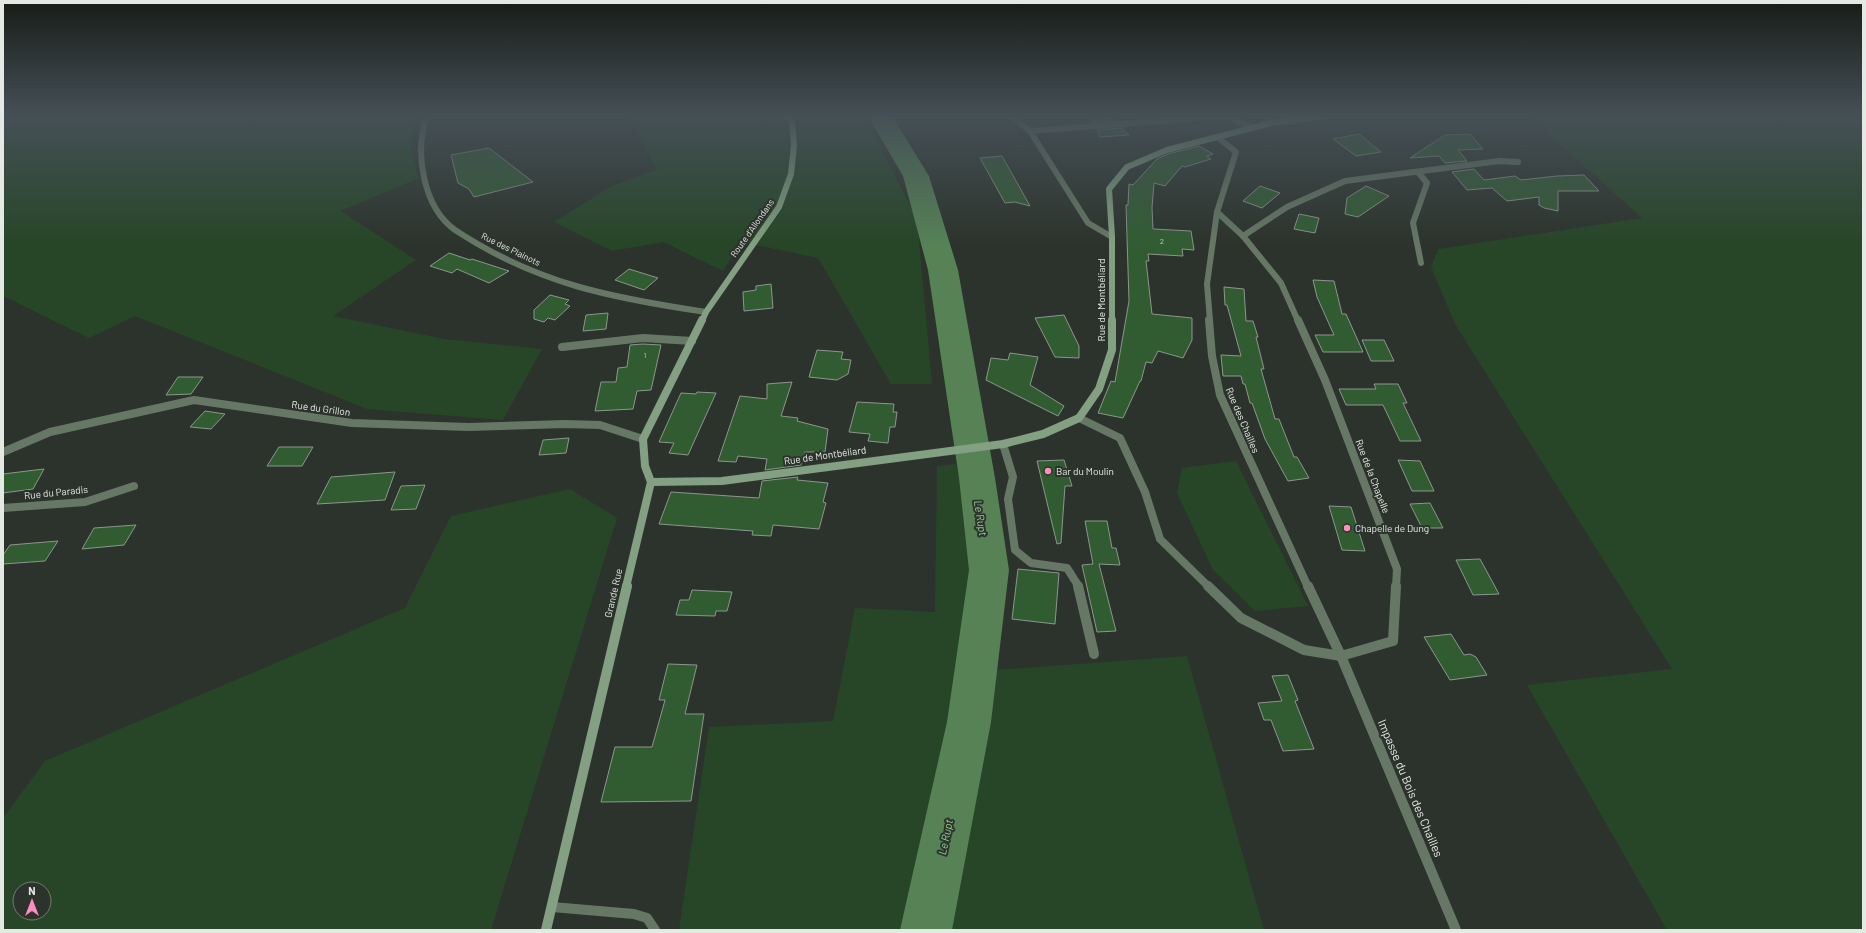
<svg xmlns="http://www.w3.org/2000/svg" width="1866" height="933" font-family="Barlow,sans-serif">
<rect width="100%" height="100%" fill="#2c332c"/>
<g fill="#264627" fill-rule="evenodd">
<path d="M 3,116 L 419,116 C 407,141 410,153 419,178 L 341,211 L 416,260 L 333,316 L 444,339 L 542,349 L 503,420 L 367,409 L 135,316 L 89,338 L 3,296 Z"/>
<path d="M 628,116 L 864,116 L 917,219 L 932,384 L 891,384 L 818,258 L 741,242 L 723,271 L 663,242 L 612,251 L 554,222 L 612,186 L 657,170 Z"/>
<path d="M 1529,116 L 1863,116 L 1863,930 L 1667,930 L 1527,685 L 1672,669 L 1455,324 L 1431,267 L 1438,249 L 1642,218 Z"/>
<path d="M 1236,461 L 1308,606 L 1255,611 L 1213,570 L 1177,493 L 1182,468 Z"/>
<path d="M 956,464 L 975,543 L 974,577 L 968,625 L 905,930 L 679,930 L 709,727 L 833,721 L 855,608 L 935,612 L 937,466 Z"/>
<path d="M 570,489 L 617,518 L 491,930 L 3,930 L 3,818 L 45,761 L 405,608 L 451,516 ZM 20,889 L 44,889 L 44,913 L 20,913 Z"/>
<path d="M 1187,656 L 1264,930 L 921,930 L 966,672 Z"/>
</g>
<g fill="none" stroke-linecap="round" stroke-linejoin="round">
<path fill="#568256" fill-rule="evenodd" d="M 868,116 L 892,116 L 929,176 L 958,270 L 995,478 L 1009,570 L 991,722 L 952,930 L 900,930 L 947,722 L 969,570 L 959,478 L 928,270 L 903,176 Z"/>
</g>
<g fill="#315c32" stroke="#8d968d">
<path d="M 1089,116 L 1109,116 L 1114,120 L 1093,122 Z"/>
<path d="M 1122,128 L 1129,135 L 1100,137 L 1097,130 Z"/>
<path d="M 1359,134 L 1381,152 L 1356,156 L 1333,139 Z"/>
<path d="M 1470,134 L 1483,149 L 1458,150 L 1467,161 L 1445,163 L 1439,156 L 1410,158 L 1445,135 Z"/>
<path d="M 1199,146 L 1213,154 L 1207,156 L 1211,159 L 1185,167 L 1182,166 L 1165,186 L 1154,183 L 1152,208 L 1153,229 L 1191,231 L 1194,250 L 1182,249 L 1183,256 L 1148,254 L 1149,261 L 1146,261 L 1152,314 L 1192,318 L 1192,340 L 1183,358 L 1158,351 L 1152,363 L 1146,362 L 1141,381 L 1140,381 L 1123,418 L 1098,413 L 1111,381 L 1115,382 L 1129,301 L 1126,205 L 1128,205 L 1129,184 L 1133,185 L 1157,159 L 1168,154 Z"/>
<path d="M 489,148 L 533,182 L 474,197 L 469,189 L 458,183 L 451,155 Z"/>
<path d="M 1002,156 L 1030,206 L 1015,202 L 1005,203 L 980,158 Z"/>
<path d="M 1474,169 L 1484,180 L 1515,176 L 1521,180 L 1557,176 L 1584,175 L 1599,191 L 1558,191 L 1558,211 L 1544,208 L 1539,205 L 1539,197 L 1507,201 L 1492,188 L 1467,190 L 1452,172 Z"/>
<path d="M 1260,186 L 1280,193 L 1262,208 L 1243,201 Z"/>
<path d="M 1366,186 L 1389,196 L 1358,217 L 1345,214 L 1347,198 Z"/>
<path d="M 1299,214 L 1319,218 L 1315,233 L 1294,229 Z"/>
<path d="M 449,253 L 470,260 L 472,259 L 509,271 L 489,283 L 457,269 L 452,273 L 430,266 Z"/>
<path d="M 629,269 L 658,278 L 644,290 L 615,280 Z"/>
<path d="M 1313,280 L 1334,281 L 1342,314 L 1346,314 L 1363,352 L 1323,352 L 1315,335 L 1334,335 L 1317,297 Z"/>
<path d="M 771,284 L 773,308 L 744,311 L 743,292 L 756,290 L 756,286 Z"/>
<path d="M 1224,287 L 1244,289 L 1246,321 L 1253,321 L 1258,337 L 1256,337 L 1264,369 L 1261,369 L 1275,419 L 1279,419 L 1294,457 L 1297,457 L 1309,478 L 1288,481 L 1265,439 L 1252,403 L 1250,403 L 1245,384 L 1243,384 L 1241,376 L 1223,376 L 1221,355 L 1241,356 L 1227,305 L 1225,305 Z"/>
<path d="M 550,295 L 569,300 L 565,304 L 570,306 L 555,320 L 548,318 L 544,322 L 534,319 L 534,310 Z"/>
<path d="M 608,313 L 606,329 L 583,331 L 586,315 Z"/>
<path d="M 1064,315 L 1079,346 L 1079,358 L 1055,357 L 1035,318 Z"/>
<path d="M 1362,340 L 1384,340 L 1394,361 L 1371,361 Z"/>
<path d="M 643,344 L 661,345 L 651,390 L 637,391 L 633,409 L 595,411 L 601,382 L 616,382 L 618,368 L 627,367 L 630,345 Z"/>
<path d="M 817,350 L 843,352 L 841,359 L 851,360 L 848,374 L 837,380 L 809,377 Z"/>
<path d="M 1010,353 L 1038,357 L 1030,385 L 1064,406 L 1058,416 L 986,380 L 991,358 L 1008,360 Z"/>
<path d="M 178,377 L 203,377 L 191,394 L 166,395 Z"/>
<path d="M 792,382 L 781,416 L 798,418 L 797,421 L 828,429 L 825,452 L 805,452 L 801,465 L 765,470 L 767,459 L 738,456 L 736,462 L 718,461 L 740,396 L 767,399 L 767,384 Z"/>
<path d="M 1374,384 L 1398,384 L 1407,403 L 1403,403 L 1421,441 L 1400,441 L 1383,405 L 1346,405 L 1339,389 L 1376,389 Z"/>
<path d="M 697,392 L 716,393 L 688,455 L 669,453 L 674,443 L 659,442 L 676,404 L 681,393 L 696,394 Z"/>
<path d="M 857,402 L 894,404 L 893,412 L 897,412 L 895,427 L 890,427 L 888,443 L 868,441 L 870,434 L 849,432 Z"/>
<path d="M 205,411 L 225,414 L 211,429 L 190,427 Z"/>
<path d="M 569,438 L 566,453 L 539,455 L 543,440 Z"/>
<path d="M 279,447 L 313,447 L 302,466 L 267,466 Z"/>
<path d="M 1064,460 L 1072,486 L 1065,486 L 1061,543 L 1057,544 L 1037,461 Z"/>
<path d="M 1398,460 L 1420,461 L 1434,491 L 1412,491 Z"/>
<path d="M 44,469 L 33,489 L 3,493 L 3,474 Z"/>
<path d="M 395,472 L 385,500 L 317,504 L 331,477 Z"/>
<path d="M 798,477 L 797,480 L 828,483 L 823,502 L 826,503 L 819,529 L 773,525 L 771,536 L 752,535 L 753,531 L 659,524 L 671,492 L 759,498 L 762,481 Z"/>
<path d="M 425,485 L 416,509 L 391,510 L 401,486 Z"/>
<path d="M 1430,503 L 1443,528 L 1422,528 L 1410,504 Z"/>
<path d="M 1329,506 L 1351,507 L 1365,551 L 1342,550 Z"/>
<path d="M 1085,521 L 1107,521 L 1112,548 L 1116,548 L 1120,565 L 1099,564 L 1116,631 L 1097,632 L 1082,565 L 1093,564 Z"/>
<path d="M 136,525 L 124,545 L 82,549 L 94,528 Z"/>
<path d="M 58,541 L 45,561 L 3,564 L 3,555 L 10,545 Z"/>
<path d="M 1480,559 L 1499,594 L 1473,595 L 1456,560 Z"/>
<path d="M 1018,569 L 1059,573 L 1055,624 L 1012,619 Z"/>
<path d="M 692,590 L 732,592 L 727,611 L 716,611 L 715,616 L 676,615 L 680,600 L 689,600 Z"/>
<path d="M 1451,634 L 1464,655 L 1470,654 L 1476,657 L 1487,675 L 1450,680 L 1424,637 Z"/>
<path d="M 668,664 L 697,665 L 685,714 L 704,714 L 691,801 L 601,802 L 615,747 L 652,747 L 665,700 L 659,700 Z"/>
<path d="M 1288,675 L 1298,700 L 1295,701 L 1314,749 L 1283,751 L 1271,720 L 1264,720 L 1258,703 L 1282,701 L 1272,676 Z"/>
</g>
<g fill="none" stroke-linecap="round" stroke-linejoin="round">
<path stroke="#667865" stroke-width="8" d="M 562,347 L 643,338 L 692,341"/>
<path stroke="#667865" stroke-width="10" d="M 552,907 L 634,914 L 647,918 L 655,930"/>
<g stroke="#667865" stroke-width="6">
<path d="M 427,116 C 414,152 423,207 455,230 C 537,284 612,298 706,312"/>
<path d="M 1011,116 L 1030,131 L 1088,223 L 1112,237"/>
<path d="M 1266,116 L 1271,123"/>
<path d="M 1030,131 L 1225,116 L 1252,127"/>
<path d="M 1418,172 L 1427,183 L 1413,223 L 1421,263"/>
<path d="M 1217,212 L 1243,236 L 1281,283 L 1298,321"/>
<path d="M 1243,236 L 1287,207 L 1345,181 L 1499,161 L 1518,162"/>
<path d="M 1210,321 L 1207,284 L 1217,212 L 1236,152 L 1217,137"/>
</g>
<g stroke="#667865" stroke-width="8">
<path d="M 1209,320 L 1212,356 L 1220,395 L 1308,587"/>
<path d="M 1298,320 L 1325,380 L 1397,569 L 1396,587"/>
<path d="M 1079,418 L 1120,438 L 1145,492 L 1160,539 L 1209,587"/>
<path d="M 1003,444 L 1013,477 L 1008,499 L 1015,550 L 1031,563 L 1067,568 L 1079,587"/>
<path d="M 3,452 L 50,432 L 194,400 L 352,423 L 468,427 L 565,424 L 600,425 L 643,439"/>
<path d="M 3,508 L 85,502 L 134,486"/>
</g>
<g stroke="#667865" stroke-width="10">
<path d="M 1078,586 L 1094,654"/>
<path d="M 1208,586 L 1241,618 L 1304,650 L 1341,656 L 1393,641 L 1396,586"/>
<path d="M 1308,586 L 1341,656 L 1456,930"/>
</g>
<g stroke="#83a182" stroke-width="6">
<path d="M 702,321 L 706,312 L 779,207 L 791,174 L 794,145 L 792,122 L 788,116"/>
<path d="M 1112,321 L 1112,237 L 1109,189 L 1127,167 L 1167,150 L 1271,123 L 1325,116"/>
</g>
<g stroke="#83a182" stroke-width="8">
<path d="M 651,482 L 722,481 L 1003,444 L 1043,434 L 1079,418 L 1099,389 L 1112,350 L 1112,320"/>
<path d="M 626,587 L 651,482 L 645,466 L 643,439 L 702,320"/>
</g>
<path stroke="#83a182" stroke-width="10" d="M 546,930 L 627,586"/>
</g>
<linearGradient id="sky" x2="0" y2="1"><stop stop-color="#181c18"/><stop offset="0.47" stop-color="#455056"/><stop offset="1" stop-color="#455056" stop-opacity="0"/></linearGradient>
<rect width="1866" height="246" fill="url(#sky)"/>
<g fill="#fe8ebd" stroke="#2c332c" stroke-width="1.5">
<circle cx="1048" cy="471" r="4"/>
<circle cx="1347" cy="528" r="4"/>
</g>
<g text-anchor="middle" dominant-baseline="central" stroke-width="4" stroke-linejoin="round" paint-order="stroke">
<g font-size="8" fill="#b7c6b8">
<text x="1162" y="241">2</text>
<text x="645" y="355">1</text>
</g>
<g font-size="9" fill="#e4e9e4" stroke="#2c332c">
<text transform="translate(752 228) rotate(-55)">Route d’Allondans</text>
<text transform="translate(511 249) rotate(26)">Rue des Plainots</text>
</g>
<g font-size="10" fill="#e4e9e4" stroke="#2c332c">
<text transform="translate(1101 300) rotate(-90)">Rue de Montbéliard</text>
<text transform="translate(321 408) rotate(8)">Rue du Grillon</text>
<text transform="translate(1243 420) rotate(67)">Rue des Chailles</text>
<text transform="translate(825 455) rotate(-8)">Rue de Montbéliard</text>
<text transform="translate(1373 476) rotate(69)">Rue de la Chapelle</text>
<text transform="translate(56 492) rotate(-6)">Rue du Paradis</text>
<text transform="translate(613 593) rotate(-77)">Grande Rue</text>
</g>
<g font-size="10" fill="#e4e9e4" stroke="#2c332c" text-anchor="start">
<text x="1056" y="471">Bar du Moulin</text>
<text x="1355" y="528">Chapelle de Dung</text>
</g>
<g font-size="11" font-style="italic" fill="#93d492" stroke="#2c332c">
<text transform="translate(981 518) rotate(81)">Le Rupt</text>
<text transform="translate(945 837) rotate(-78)">Le Rupt</text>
</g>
<g font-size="12" fill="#e4e9e4" stroke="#2c332c">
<text transform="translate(1411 788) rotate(67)">Impasse du Bois des Chailles</text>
</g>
</g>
<rect width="1866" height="933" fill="none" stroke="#e4e9e4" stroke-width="8"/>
<g transform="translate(32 901)"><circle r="19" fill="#2c332c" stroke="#767c76"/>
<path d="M0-3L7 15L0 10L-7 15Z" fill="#fe8ebd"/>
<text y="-6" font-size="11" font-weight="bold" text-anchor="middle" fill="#e4e9e4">N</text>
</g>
</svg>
